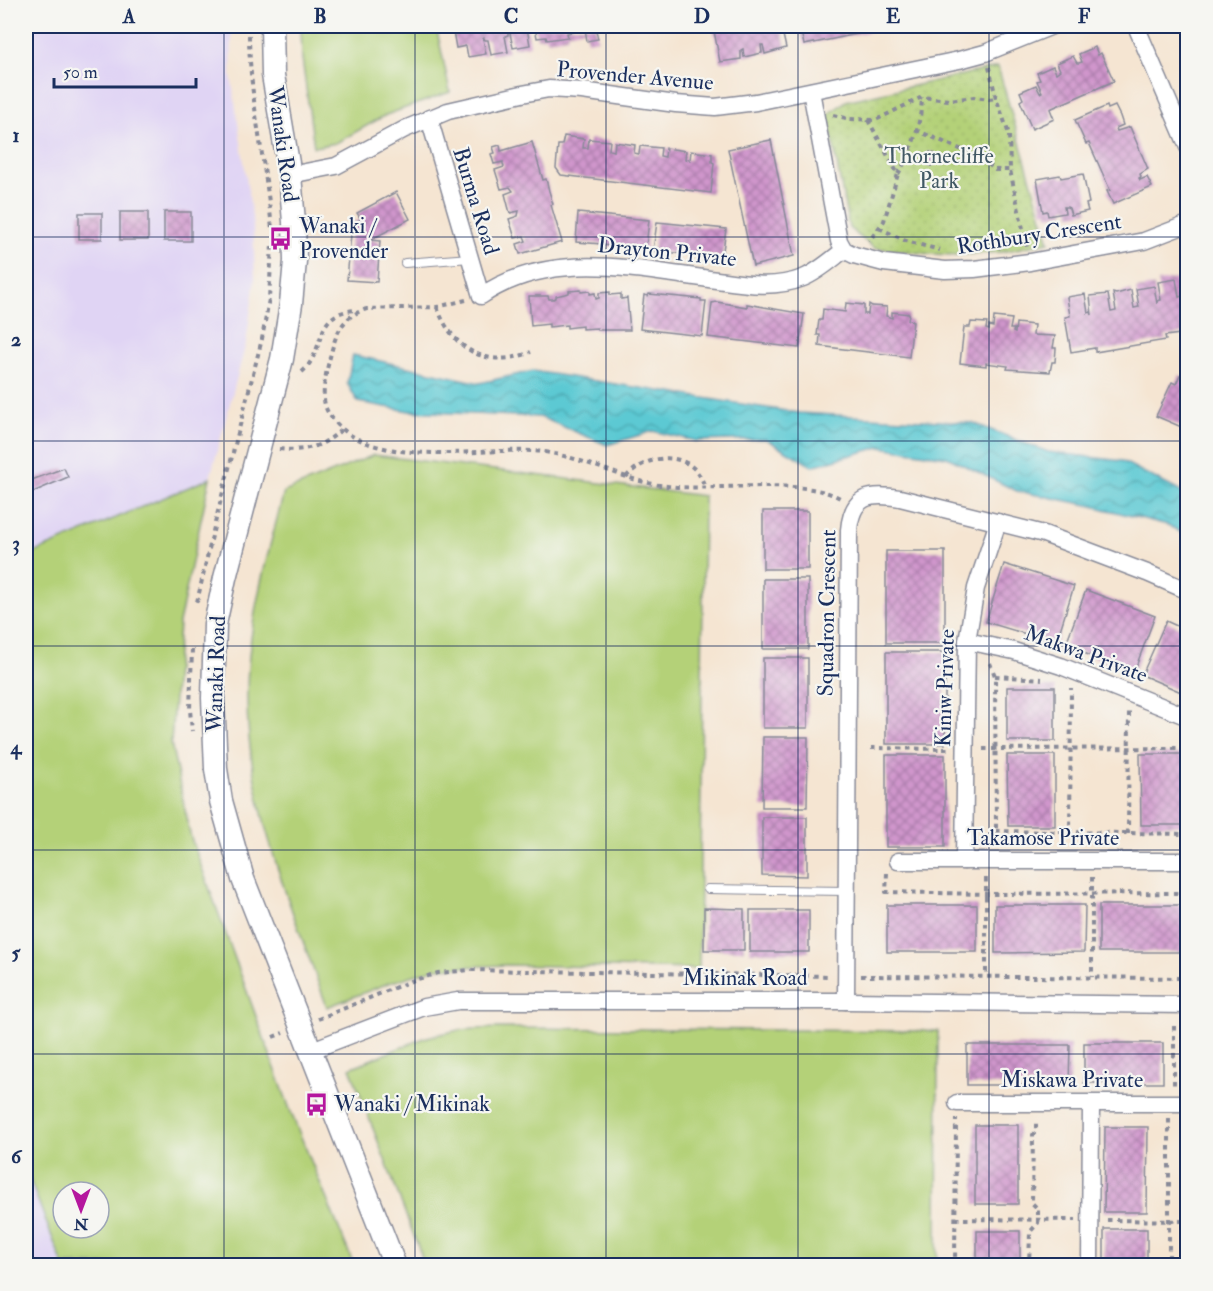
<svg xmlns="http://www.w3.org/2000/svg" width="1213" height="1291" font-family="'IM FELL Double Pica',serif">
<defs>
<pattern id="park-dots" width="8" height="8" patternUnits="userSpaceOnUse" patternTransform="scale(1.5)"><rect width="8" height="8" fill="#b4d178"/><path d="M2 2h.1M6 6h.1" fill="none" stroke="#9ab46a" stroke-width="1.8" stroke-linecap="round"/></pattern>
<pattern id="water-waves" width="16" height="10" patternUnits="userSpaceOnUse" patternTransform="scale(1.5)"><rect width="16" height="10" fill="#5cc9d3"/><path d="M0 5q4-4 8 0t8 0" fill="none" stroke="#4ba4ae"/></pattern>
<pattern id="building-cross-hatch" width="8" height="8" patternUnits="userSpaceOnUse" patternTransform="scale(1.5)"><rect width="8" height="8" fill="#d096cc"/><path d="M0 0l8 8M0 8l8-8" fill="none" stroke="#a87ba9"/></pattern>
</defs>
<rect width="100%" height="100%" fill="#f6f6f2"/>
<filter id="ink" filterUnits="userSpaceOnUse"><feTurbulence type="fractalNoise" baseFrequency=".0167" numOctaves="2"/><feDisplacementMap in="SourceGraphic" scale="12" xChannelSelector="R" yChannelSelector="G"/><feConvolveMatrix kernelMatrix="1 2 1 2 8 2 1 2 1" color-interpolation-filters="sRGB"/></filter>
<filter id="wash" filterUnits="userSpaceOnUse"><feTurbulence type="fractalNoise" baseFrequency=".008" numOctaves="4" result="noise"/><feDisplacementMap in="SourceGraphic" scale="24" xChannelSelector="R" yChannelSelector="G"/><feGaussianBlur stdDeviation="1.35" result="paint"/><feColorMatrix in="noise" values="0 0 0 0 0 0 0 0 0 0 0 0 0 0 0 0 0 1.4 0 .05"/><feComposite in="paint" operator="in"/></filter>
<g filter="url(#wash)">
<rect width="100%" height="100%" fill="#f5e5d2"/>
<g fill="#e0d4f4">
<path d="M 26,26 L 232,26 L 231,76 L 253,223 L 255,279 L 246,343 L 210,478 L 26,556 Z"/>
<path d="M 26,1170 L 63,1265 L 26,1265 Z"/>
</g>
<g fill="#b4d178" stroke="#68806b" stroke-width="1.5" fill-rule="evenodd">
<path d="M 301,26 L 436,26 L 450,92 L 386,115 L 336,143 L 314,147 L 302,58 Z"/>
<path d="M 374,455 L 704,496 L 699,969 L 507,965 L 436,968 L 389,983 L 327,1007 C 286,892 236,781 249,656 C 254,600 270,546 284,492 Z"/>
<path d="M 210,478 L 179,623 L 171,743 L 191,838 L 292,1115 L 354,1265 L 63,1265 L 26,1170 L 26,556 ZM 63,1192 L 99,1192 L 99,1228 L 63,1228 Z"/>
<path d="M 497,1028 L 938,1031 L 937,1265 L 425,1265 L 350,1068 L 427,1037 L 459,1030 Z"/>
</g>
<path fill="url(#park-dots)" stroke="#68806b" stroke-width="1.5" d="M 998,67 L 1049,242 L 1002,252 L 955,255 L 931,254 L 874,248 L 849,228 L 828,115 L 846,101 Z"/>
<path fill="url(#water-waves)" stroke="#3c7c98" stroke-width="1.5" d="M 353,355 L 480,383 L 533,371 L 799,413 L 973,423 L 1048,452 L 1122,461 L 1187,495 L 1187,536 L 1168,525 L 1088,505 L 1017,491 L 947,457 L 880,447 L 812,466 L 766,439 L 696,441 L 653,431 L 607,445 L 540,417 L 409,411 L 358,402 L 347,383 Z"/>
<g id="blocks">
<g fill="url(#building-cross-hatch)">
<path d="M 457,26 L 595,26 L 598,39 L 587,41 L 585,29 L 567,33 L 568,37 L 547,40 L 546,37 L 537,38 L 535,27 L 527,28 L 530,45 L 513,48 L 510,33 L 508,33 L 508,35 L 505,36 L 508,52 L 491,55 L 488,40 L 485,40 L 484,38 L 483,39 L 486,54 L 468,57 L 466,46 L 456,48 L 453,31 L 458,30 Z"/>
<path d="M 713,26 L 781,26 L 786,48 L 765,54 L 763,45 L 761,45 L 762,53 L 744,57 L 743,49 L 741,50 L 741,59 L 720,62 Z"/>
<path d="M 800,26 L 891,26 L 891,27 L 804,45 Z"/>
<path d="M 1095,47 L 1098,55 L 1101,53 L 1114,81 L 1050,109 L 1054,119 L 1032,129 L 1020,101 L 1023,99 L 1020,92 L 1036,85 L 1040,93 L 1042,92 L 1037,81 L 1040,80 L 1037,73 L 1053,66 L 1056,73 L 1060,70 L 1057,63 L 1073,56 L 1077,63 L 1079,63 L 1082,62 L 1079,54 Z"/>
<path d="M 1107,106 L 1108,109 L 1115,106 L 1120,116 L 1123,125 L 1116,128 L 1117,131 L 1130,127 L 1148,169 L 1140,174 L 1141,177 L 1139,178 L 1140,180 L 1147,177 L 1152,187 L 1113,204 L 1107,191 L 1110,190 L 1089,143 L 1086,144 L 1075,120 Z"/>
<path d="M 564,136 L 584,139 L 583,148 L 588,148 L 589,139 L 610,141 L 609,150 L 614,151 L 615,142 L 635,145 L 634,153 L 639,154 L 640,146 L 661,148 L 660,156 L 665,157 L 666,148 L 686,151 L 685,159 L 690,160 L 691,151 L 712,154 L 712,162 L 714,163 L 711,193 L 561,175 L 556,168 L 558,145 L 562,145 Z"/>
<path d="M 771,140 L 794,256 L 753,266 L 728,149 Z"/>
<path d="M 532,142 L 543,180 L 546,179 L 549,191 L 553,204 L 551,205 L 562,242 L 520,254 L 517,244 L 526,241 L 524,236 L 515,238 L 509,219 L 518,216 L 519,211 L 510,213 L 505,194 L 513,191 L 510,187 L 501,189 L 495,170 L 504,167 L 503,164 L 503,162 L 494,164 L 491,154 L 495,153 L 493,147 L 500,145 L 501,151 Z"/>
<path d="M 930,152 L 936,154 L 937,161 L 931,166 L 925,163 L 924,156 Z"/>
<path d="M 1083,174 L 1089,203 L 1086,204 L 1088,211 L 1071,215 L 1069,208 L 1067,207 L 1064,207 L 1065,213 L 1048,216 L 1047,211 L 1043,212 L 1037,179 L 1060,175 L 1061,178 Z"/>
<path d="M 396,192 L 410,219 L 370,240 L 380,241 L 377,282 L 347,280 L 352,223 L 361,219 L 357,213 Z"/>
<rect x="120" y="212" width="28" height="28"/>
<rect x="164" y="212" width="27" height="29"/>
<rect x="79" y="213" width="23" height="26"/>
<path d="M 578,213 L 649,220 L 646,247 L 645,249 L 619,245 L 619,247 L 602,245 L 602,244 L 576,242 Z"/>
<path d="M 657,222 L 726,229 L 722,258 L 697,253 L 697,255 L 653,251 Z"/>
<path d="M 1176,279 L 1179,297 L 1184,296 L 1188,333 L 1165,336 L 1166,340 L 1095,352 L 1095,348 L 1071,352 L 1065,317 L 1070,316 L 1067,297 L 1085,294 L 1088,313 L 1091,312 L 1092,315 L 1090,296 L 1108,294 L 1111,312 L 1116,311 L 1113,293 L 1116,294 L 1131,290 L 1134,308 L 1139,307 L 1136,289 L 1154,286 L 1157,304 L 1157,301 L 1161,300 L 1158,282 Z"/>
<path d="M 581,290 L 581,292 L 590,291 L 590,294 L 595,293 L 596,299 L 599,298 L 599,293 L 610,292 L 610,295 L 621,294 L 621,299 L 627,298 L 630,330 L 597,330 L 597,328 L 582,329 L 582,326 L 567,328 L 567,325 L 549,327 L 549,324 L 531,326 L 529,296 L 548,296 L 549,299 L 553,299 L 556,298 L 556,296 L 569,293 L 569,291 Z"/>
<path d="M 649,294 L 701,299 L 701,301 L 706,301 L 702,336 L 640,329 L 644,295 L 648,296 Z"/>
<path d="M 717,302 L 747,307 L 747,304 L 804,314 L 799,348 L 708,337 L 712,303 Z"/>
<path d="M 846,303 L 864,305 L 864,314 L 868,314 L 869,304 L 872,306 L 887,307 L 886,316 L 892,318 L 892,312 L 909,314 L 908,320 L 913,321 L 909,357 L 819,346 L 820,335 L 817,335 L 819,320 L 822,320 L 823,309 L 845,312 Z"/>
<path d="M 994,317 L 1012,319 L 1010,329 L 1014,329 L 1013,332 L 1015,333 L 1016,323 L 1034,325 L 1033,335 L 1055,336 L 1053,348 L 1056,348 L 1055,362 L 1052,362 L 1050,372 L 1007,369 L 1008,366 L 986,363 L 986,366 L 960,363 L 964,327 L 970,327 L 971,322 L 987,323 L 986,329 L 989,330 L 989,326 L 993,327 Z"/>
<path d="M 1180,375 L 1188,379 L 1188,429 L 1186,429 L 1156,416 L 1172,382 L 1176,384 Z"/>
<path d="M 64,468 L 68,477 L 26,495 L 26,484 L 29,481 Z"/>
<rect x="763" y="511" width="45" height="58"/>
<rect x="886" y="551" width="59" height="92"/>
<path d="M 1004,564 L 1074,586 L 1056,643 L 986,622 Z"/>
<rect x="763" y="579" width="45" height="70"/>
<path d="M 1086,590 L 1155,616 L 1134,672 L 1065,646 Z"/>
<path d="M 1166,621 L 1188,631 L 1188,695 L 1142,675 Z"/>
<rect x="886" y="652" width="59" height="92"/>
<rect x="763" y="658" width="45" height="70"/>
<rect x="1007" y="687" width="48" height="54"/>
<path d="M 763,737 L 808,737 L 807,807 L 762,807 Z"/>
<path d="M 1140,754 L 1188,754 L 1188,825 L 1141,825 Z"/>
<rect x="886" y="755" width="59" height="92"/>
<path d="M 1007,755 L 1055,755 L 1055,826 L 1008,826 Z"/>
<path d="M 762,817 L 807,817 L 807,876 L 762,875 Z"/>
<rect x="887" y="905" width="90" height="47"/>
<path d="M 995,905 L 1085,905 L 1084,952 L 995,953 Z"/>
<rect x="1099" y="905" width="89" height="47"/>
<path d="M 704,908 L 744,909 L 744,950 L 704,950 Z"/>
<rect x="750" y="910" width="59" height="42"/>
<rect x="1084" y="1043" width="79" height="40"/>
<path d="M 967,1045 L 1070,1045 L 1069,1085 L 967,1085 Z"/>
<rect x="975" y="1125" width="43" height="79"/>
<path d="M 1105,1127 L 1148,1127 L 1147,1212 L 1104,1212 Z"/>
<rect x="1104" y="1229" width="43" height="37"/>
<rect x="977" y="1231" width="43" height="35"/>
</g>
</g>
</g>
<g filter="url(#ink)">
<use href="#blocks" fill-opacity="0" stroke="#888a98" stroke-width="1.5"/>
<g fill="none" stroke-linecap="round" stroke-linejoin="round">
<defs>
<g id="lane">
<path d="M 405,263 L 470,258"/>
<path d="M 708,889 L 847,891"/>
</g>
<g id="street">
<path d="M 1136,26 L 1188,147"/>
<path d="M 811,91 L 839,241 L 844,250 L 854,255 L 884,263 L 945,270 L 974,269 L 1030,262 L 1144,241 L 1188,224"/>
<path d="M 429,118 L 481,296 C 552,248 637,270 717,280 C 745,284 775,289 803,278 C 818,272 831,260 844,250"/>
<path d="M 290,175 L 336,166 L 405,129 L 448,111 L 522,94 L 549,89 L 582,91 L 676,104 L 715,107 L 756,102 L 959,60 L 985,53 L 1052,26"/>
<path d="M 967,641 L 1014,651 L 1061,666 L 1188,717"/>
<path d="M 898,861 L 1188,861"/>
<path d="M 964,861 L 967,641 L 976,588 L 998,522"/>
<path d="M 846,1001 L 849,530 C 852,495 870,493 900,498 L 1044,534 L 1147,573 L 1188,591"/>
<path d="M 312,1050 L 424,1007 L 458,1001 L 846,1001 L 1188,1005"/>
<path d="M 957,1103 L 1188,1103"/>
<path d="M 1090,1266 L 1091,1103"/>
</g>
<path id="secondary" d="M 272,26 L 273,75 L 290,175 L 294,222 L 295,261 L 291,304 L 282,359 L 225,578 L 215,624 L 213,698 L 216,769 L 221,801 L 243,879 L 395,1266"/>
</defs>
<use href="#lane" stroke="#888a98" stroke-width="10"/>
<use href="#street" stroke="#888a98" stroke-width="19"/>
<use href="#secondary" stroke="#888a98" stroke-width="25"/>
<g stroke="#888a98" stroke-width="4" stroke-dasharray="4.5 4.5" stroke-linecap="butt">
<path d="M 249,26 C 248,95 266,161 272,230"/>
<path d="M 989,67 L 996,98 L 1009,134 L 1010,170 L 1027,247"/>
<path d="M 833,115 L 850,119 L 876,120 L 922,97 L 948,100 L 974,97 L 989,99 L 996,98"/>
<path d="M 868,120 L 898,174 L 884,221 L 869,241"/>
<path d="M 916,130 L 960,149 L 975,152 L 995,170 L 1010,170"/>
<path d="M 898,174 C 912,151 921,124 922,97"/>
<path d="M 879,228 L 906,241 L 940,250"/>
<path d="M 998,248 L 1016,237 L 1024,235"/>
<path d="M 466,300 L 437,307 L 367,309 C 337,317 334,342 327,369 C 325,380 322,393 325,405 C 327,413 332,418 337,424 C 383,471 486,445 544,452 C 587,458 625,482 667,486 C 714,492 803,476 842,499"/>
<path d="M 437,307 C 453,350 487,370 531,352"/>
<path d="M 302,372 C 328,349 311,312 357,310"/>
<path d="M 279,449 C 305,452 323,447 342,429"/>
<path d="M 626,477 C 650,451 695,450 705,488"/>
<path d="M 197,602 L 214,527 L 262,339 L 269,299 L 272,244"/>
<path d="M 192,649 L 190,710 L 192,731"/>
<path d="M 995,676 L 1042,679"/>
<path d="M 871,748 L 948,749"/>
<path d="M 983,749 L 1188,748"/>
<path d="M 996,831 L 1188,834"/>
<path d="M 1070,834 L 1071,688"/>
<path d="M 1128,834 L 1129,712"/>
<path d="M 988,844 L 996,831 L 995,676 L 990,663"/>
<path d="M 887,873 L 886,892 L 986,894 L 1188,893"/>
<path d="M 1092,877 L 1092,977"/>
<path d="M 986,878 L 986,976"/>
<path d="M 861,976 L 1188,978"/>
<path d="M 318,1019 L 411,981 L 438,973 L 470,970 L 830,976"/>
<path d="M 1174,1026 L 1174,1087"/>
<path d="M 273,1037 L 283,1033"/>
<path d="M 1169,1119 L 1169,1266"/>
<path d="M 955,1219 L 1076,1220"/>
<path d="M 1107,1220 L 1188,1221"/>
<path d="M 955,1266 L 956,1119"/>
<path d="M 1029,1266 L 1030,1232 L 1038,1223 L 1038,1209 L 1032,1203 L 1033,1135 L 1036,1129 L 1036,1120"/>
</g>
<use href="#lane" stroke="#fff" stroke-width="8"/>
<use href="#street" stroke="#fff" stroke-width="16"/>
<use href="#secondary" stroke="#fff" stroke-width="22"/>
</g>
</g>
<path fill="none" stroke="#1b2f5e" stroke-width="1.5" stroke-opacity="0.55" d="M 224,26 L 224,1266M 415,26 L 415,1266M 606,26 L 606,1266M 798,26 L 798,1266M 989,26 L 989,1266M 26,237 L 1188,237M 26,441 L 1188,441M 26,646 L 1188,646M 26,850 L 1188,850M 26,1054 L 1188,1054"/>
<defs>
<symbol id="bus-bare" viewBox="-9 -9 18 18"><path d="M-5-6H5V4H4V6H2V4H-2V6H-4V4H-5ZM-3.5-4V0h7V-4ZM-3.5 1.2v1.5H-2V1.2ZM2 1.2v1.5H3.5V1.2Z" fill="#b5179e" stroke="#f6f6f2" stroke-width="2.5" paint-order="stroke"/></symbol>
</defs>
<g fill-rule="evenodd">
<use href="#bus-bare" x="264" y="222" width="33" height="33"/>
<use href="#bus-bare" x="300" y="1088" width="33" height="33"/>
</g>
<g text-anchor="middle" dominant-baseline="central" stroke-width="4.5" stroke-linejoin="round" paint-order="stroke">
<g font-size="22" fill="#1b2f5e" stroke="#f6f6f2">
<text transform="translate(635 76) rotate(5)">Provender Avenue</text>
<text transform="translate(283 144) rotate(82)">Wanaki Road</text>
<text transform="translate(476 201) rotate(73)">Burma Road</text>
<text transform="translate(1039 234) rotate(-9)">Rothbury Crescent</text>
<text transform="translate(667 252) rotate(6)">Drayton Private</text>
<text transform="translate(827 613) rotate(-89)">Squadron Crescent</text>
<text transform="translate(1086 654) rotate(20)">Makwa Private</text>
<text transform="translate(216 674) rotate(-88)">Wanaki Road</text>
<text transform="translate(945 688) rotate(-88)">Kiniw Private</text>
<text x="1043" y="838">Takamose Private</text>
<text x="745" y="978">Mikinak Road</text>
<text x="1072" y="1080">Miskawa Private</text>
</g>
<g font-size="22" fill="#415864" stroke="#f6f6f2">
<text x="939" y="156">Thornecliffe<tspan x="939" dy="25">Park</tspan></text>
</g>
<g font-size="22" fill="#1b2f5e" stroke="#f6f6f2" text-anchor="start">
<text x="299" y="226">Wanaki /<tspan x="299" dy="25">Provender</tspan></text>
<text x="334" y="1104">Wanaki / Mikinak</text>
</g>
</g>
<rect width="1213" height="1291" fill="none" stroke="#f6f6f2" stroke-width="66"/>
<g transform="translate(81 1210) rotate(180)"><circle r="28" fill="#f6f6f2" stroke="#9ea6b7" stroke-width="1.5"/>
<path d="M0-4.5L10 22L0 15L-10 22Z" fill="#b5179e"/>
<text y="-9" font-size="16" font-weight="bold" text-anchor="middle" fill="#1b2f5e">N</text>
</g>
<path d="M54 78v9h142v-9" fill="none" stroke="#1b2f5e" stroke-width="3"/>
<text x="63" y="78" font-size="18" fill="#1b2f5e" stroke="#f6f6f2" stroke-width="4.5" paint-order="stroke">50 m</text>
<rect x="33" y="33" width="1147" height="1225" fill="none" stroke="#1b2f5e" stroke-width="2"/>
<g font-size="20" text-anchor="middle" font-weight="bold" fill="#1b2f5e">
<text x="129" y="23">A</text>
<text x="320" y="23">B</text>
<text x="511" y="23">C</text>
<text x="702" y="23">D</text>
<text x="893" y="23">E</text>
<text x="1084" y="23">F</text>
<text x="16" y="142">1</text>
<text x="16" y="346">2</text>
<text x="16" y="550">3</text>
<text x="16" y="754">4</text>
<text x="16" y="959">5</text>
<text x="16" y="1163">6</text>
</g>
</svg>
